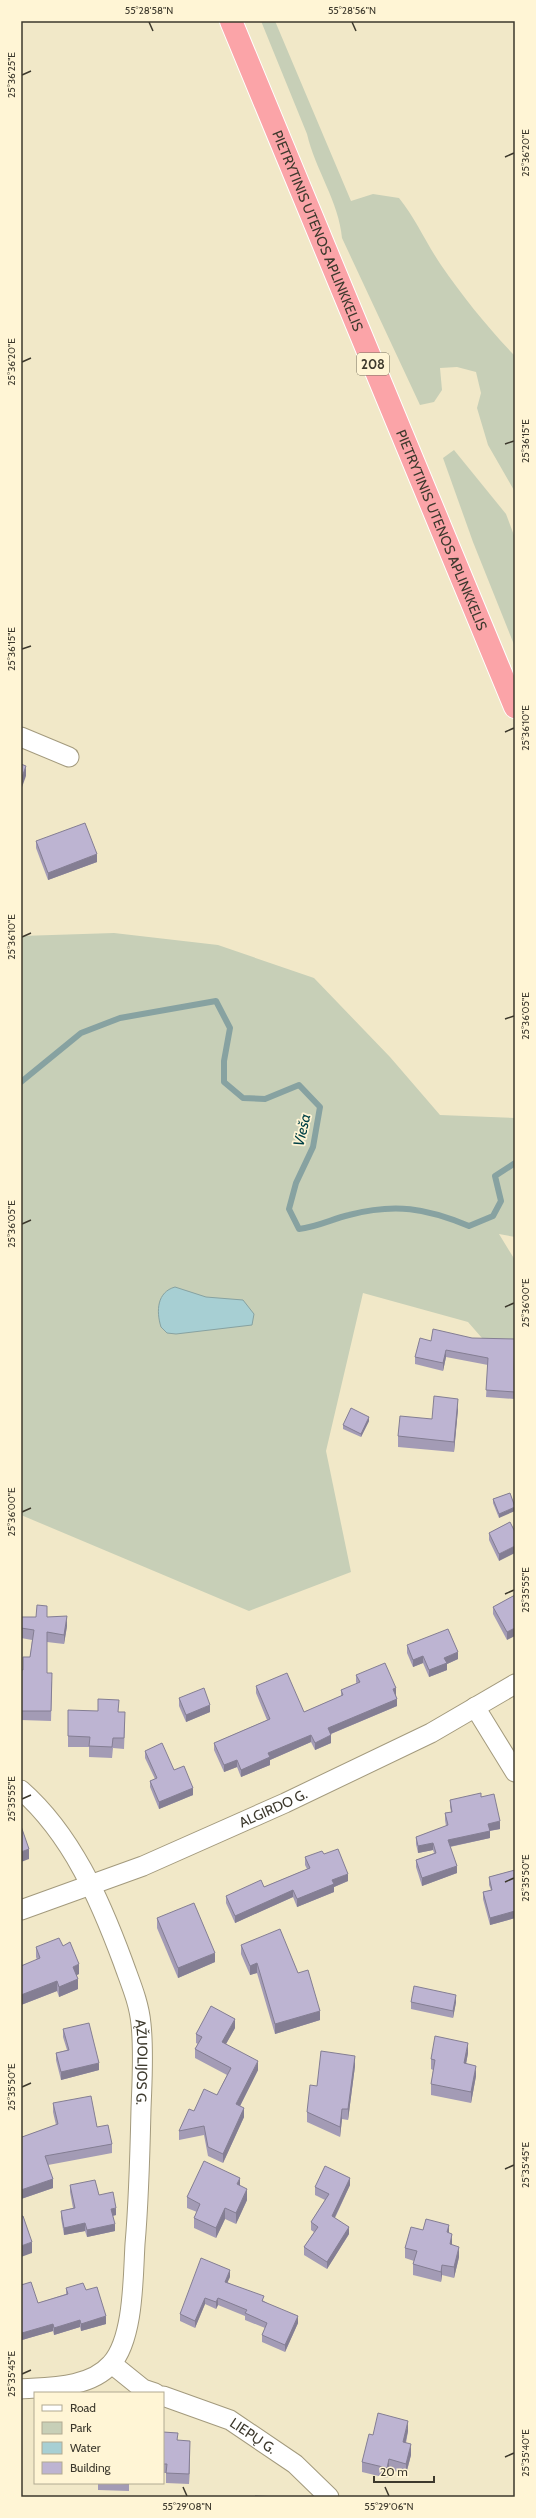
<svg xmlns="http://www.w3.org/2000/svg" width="536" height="2518" font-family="Cabin,sans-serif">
<rect width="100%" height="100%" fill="#f1e8c8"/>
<g fill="#c7cfb7">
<path d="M 261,21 L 275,21 L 351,201 L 373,194 L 399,198 C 416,219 426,243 441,265 C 463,297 488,328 515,356 L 515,492 L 488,445 L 477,408 L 481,393 L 476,372 L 457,367 L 440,368 L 442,390 L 434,402 L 420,405 L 342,238 C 339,202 315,169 307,134 Z"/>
<path d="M 454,450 L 506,514 L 515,538 L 515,647 L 473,542 L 443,458 Z"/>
<path d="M 114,933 L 218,945 L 314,978 L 390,1057 L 440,1115 L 515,1118 L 515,1237 L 499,1234 L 515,1260 L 515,1376 L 468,1322 L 363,1293 L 326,1451 L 351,1572 L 249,1611 L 21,1515 L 21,936 Z"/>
</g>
<path fill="#a7cfd3" stroke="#87a2a1" d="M 175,1287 L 206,1297 L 243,1300 L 254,1314 L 252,1325 L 176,1334 L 167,1333 L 161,1327 C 156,1311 157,1292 175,1287 Z"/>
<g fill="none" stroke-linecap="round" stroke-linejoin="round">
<path stroke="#87a2a1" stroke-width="6" d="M 21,1082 L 81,1033 L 120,1018 L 216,1001 L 230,1028 L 224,1061 L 224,1082 L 243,1098 L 265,1099 L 299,1085 L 320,1107 L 313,1147 L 296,1183 L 289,1209 L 299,1229 C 317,1227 332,1219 349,1215 C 395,1203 426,1208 469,1226 L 493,1216 L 501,1201 L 495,1176 L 515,1163"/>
<defs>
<g id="minor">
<path d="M 21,737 L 69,757"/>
<path d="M 475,1707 L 515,1772"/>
<path id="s1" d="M 21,1790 C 72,1835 100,1900 123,1962 C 130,1982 139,2002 141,2024 C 144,2052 142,2081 141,2109 C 140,2154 139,2199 135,2244 C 133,2276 134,2339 111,2364 C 90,2388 50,2387 21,2389"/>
<path id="s2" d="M 21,1910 L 143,1866 L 285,1803 L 431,1733 L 515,1684"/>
<path d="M 112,2364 L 143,2389 L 155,2393"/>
<path id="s3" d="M 163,2396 L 230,2420 L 295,2464 L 329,2497"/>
</g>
<g id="trunk">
<path id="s4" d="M 231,21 L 515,707"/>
</g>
</defs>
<use href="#minor" stroke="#a39a7d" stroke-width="21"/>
<use href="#trunk" stroke="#fff" stroke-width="24"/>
<use href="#minor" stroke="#fff" stroke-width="19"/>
<use href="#trunk" stroke="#fba4a8" stroke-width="22"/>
</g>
<g fill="#a39bb5">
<path d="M 36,841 L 97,862 L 48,880 L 36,848 Z"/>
<path d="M 472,1338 L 515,1370 L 515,1399 L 486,1397 L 488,1365 L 446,1357 L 443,1371 L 415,1364 L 415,1357 L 431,1341 Z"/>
<path d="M 458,1409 L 454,1452 L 398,1447 L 398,1436 L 432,1419 Z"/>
<path d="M 369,1421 L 361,1437 L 343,1429 L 343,1425 Z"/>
<path d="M 510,1493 L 499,1518 L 493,1503 L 493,1499 Z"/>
<path d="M 510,1522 L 499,1561 L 489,1540 L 489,1533 Z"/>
<path d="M 515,1595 L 507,1640 L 493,1614 L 493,1607 Z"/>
<path d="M 21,1617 L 47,1617 L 67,1626 L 64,1644 L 47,1642 L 47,1673 L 52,1683 L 51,1721 L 21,1720 L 21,1670 L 23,1670 L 30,1657 L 32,1640 L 21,1638 Z"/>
<path d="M 407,1645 L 458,1659 L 447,1664 L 447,1670 L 429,1677 L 423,1663 L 413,1667 L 407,1653 Z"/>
<path d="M 356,1675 L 396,1695 L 397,1706 L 331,1734 L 331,1743 L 315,1750 L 311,1742 L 270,1760 L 270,1765 L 241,1777 L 237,1767 L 224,1772 L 214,1750 L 214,1743 L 267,1720 L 256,1693 L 256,1686 L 304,1712 L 341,1696 L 341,1690 L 357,1684 L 356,1682 Z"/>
<path d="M 179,1698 L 210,1712 L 186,1722 L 179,1706 Z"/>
<path d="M 119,1712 L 125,1723 L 124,1749 L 113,1748 L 112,1758 L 89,1757 L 89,1747 L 68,1747 L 68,1736 Z"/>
<path d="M 145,1751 L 174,1770 L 193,1795 L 159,1809 L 150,1787 L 150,1781 L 155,1779 L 145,1758 Z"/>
<path d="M 481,1797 L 500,1829 L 490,1831 L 490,1838 L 450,1847 L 457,1873 L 422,1886 L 416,1867 L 416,1860 L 434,1853 L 433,1850 L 418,1853 L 416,1844 L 416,1837 L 446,1826 L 445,1820 L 445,1813 L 451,1812 L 450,1807 L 450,1800 Z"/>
<path d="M 324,1854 L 348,1881 L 334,1887 L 334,1892 L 297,1907 L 293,1897 L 235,1923 L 226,1903 L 226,1896 L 264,1887 L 307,1869 L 305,1865 L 305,1857 Z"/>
<path d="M 515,1870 L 515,1918 L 490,1925 L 483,1899 L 483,1892 L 491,1890 L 489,1885 L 489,1877 Z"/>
<path d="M 157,1918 L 215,1962 L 178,1978 L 157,1928 Z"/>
<path d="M 241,1945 L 320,2020 L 275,2034 L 257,1973 L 250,1975 L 241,1954 Z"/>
<path d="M 63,1946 L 79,1974 L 76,1975 L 78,1989 L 59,1997 L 57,1991 L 21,2005 L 21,1966 L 37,1960 L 36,1957 L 36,1947 Z"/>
<path d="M 411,2002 L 456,2002 L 453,2018 L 411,2009 Z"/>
<path d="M 235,2028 L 226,2044 L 258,2070 L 240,2106 L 244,2117 L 223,2163 L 208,2156 L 204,2135 L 179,2140 L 179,2131 L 194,2111 L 217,2095 L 227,2075 L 195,2058 L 195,2049 L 198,2044 L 196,2043 L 196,2034 Z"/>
<path d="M 63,2029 L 99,2070 L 61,2080 L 56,2060 L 56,2053 L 67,2050 L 63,2037 Z"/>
<path d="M 468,2053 L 466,2064 L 476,2076 L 471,2103 L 431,2095 L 431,2084 L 433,2070 L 431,2069 L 431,2059 Z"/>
<path d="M 355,2066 L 348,2120 L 342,2119 L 340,2137 L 307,2122 L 307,2112 Z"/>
<path d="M 53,2103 L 97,2127 L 112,2144 L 112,2153 L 48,2165 L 53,2188 L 21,2199 L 21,2135 L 22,2137 L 56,2125 L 53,2112 Z"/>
<path d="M 70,2185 L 99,2195 L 116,2215 L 113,2216 L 115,2231 L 87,2237 L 85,2231 L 64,2235 L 61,2218 L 61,2211 L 73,2208 L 70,2192 Z"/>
<path d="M 350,2185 L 335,2218 L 349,2234 L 327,2269 L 304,2255 L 304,2247 L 314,2232 L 311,2230 L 311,2222 L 325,2200 L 315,2195 L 315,2187 Z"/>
<path d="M 240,2186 L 247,2200 L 236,2224 L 225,2219 L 216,2238 L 194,2228 L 194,2218 L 197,2212 L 187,2208 L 187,2197 Z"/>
<path d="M 423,2230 L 449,2233 L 452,2245 L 459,2257 L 454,2278 L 442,2275 L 441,2282 L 413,2275 L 413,2264 L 414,2261 L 405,2258 L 405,2248 Z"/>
<path d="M 230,2277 L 227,2282 L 264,2301 L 298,2323 L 285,2352 L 262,2342 L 262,2335 L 265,2328 L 245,2320 L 245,2316 L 218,2305 L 216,2309 L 205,2304 L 195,2328 L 180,2321 L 180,2314 Z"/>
<path d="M 21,2285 L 38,2303 L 66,2294 L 66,2288 L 86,2290 L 106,2324 L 81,2331 L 80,2327 L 54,2335 L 53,2331 L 22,2340 L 21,2337 Z"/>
<path d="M 408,2431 L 406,2443 L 411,2455 L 406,2474 L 389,2470 L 387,2478 L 362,2472 L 362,2462 L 373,2435 Z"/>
<path d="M 163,2432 L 178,2440 L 190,2451 L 189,2484 L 166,2483 L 166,2473 L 163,2473 Z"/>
<path d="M 98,2483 L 129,2483 L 129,2491 L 98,2490 Z"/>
</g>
<g fill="#847e93">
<path d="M 26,766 L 26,776 L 21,790 L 21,780 Z"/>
<path d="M 97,854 L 97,862 L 48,880 L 48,873 Z"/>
<path d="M 446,1350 L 446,1357 L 443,1371 L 443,1363 Z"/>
<path d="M 458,1399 L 458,1409 L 454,1452 L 454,1442 Z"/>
<path d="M 369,1417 L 369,1421 L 361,1437 L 361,1434 Z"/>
<path d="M 515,1507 L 515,1511 L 499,1518 L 499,1514 Z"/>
<path d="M 515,1546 L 515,1553 L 499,1561 L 499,1554 Z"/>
<path d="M 67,1616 L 67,1626 L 64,1644 L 64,1635 Z"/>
<path d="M 515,1628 L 515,1636 L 507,1640 L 507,1632 Z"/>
<path d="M 458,1652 L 458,1659 L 447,1664 L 447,1670 L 429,1677 L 429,1670 L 444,1658 Z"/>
<path d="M 423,1656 L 423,1663 L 413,1667 L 413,1660 Z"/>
<path d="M 396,1688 L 396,1695 L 393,1696 L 393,1689 Z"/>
<path d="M 397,1699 L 397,1706 L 328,1735 L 328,1728 Z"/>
<path d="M 210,1705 L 210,1712 L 186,1722 L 186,1715 Z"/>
<path d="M 311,1735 L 311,1742 L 270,1760 L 270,1765 L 241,1777 L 241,1770 L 268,1753 Z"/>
<path d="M 331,1735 L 331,1743 L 315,1750 L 315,1743 Z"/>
<path d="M 237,1760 L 237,1767 L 224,1772 L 224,1765 Z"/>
<path d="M 193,1788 L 193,1795 L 159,1809 L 159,1802 Z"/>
<path d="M 500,1821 L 500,1829 L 488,1831 L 488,1824 Z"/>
<path d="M 490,1831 L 490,1838 L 448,1847 L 448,1840 Z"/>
<path d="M 433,1843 L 433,1850 L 418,1853 L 418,1846 Z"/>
<path d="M 29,1849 L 29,1859 L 21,1862 L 21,1852 Z"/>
<path d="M 457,1866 L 457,1873 L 422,1886 L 422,1878 Z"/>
<path d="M 348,1874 L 348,1881 L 334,1887 L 334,1892 L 297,1907 L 297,1899 L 332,1880 Z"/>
<path d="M 293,1890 L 293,1897 L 235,1923 L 235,1916 Z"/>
<path d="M 515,1904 L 515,1918 L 490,1925 L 490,1918 Z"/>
<path d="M 215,1953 L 215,1962 L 178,1978 L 178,1968 Z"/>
<path d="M 257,1963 L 257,1973 L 250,1975 L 250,1966 Z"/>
<path d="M 79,1964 L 79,1974 L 73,1977 L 73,1967 Z"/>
<path d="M 78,1979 L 78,1989 L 59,1997 L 59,1987 Z"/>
<path d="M 57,1981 L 57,1991 L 21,2005 L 21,1995 Z"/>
<path d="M 456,1995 L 456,2002 L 453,2018 L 453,2011 Z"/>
<path d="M 320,2011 L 320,2020 L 275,2034 L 275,2024 Z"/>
<path d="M 235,2019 L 235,2028 L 222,2051 L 222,2042 Z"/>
<path d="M 468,2043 L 468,2053 L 464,2074 L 464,2063 Z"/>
<path d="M 355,2056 L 355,2066 L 348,2120 L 348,2109 Z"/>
<path d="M 258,2061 L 258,2070 L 236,2114 L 236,2104 Z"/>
<path d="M 99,2063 L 99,2070 L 61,2080 L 61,2072 Z"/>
<path d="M 476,2066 L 476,2076 L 471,2103 L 471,2092 Z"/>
<path d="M 244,2108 L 244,2117 L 223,2163 L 223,2154 Z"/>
<path d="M 342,2109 L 342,2119 L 340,2137 L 340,2127 Z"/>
<path d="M 240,2178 L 240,2188 L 237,2184 Z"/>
<path d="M 350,2178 L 350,2185 L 332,2223 L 332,2216 Z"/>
<path d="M 53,2179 L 53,2188 L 21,2199 L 21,2190 Z"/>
<path d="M 247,2189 L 247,2200 L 236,2224 L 236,2213 Z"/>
<path d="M 116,2208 L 116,2215 L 111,2216 L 111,2209 Z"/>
<path d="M 225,2208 L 225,2219 L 216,2238 L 216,2228 Z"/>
<path d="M 85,2223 L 85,2231 L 64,2235 L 64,2228 Z"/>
<path d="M 115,2224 L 115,2231 L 87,2237 L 87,2230 Z"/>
<path d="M 449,2225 L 449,2235 L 447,2232 Z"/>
<path d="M 349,2227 L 349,2234 L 327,2269 L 327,2262 Z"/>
<path d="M 452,2234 L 452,2244 L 450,2255 L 450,2244 Z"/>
<path d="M 32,2242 L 32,2253 L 21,2257 L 21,2246 Z"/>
<path d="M 459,2247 L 459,2257 L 454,2278 L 454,2267 Z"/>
<path d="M 442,2265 L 442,2275 L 441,2282 L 441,2272 Z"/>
<path d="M 230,2270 L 230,2277 L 225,2288 L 225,2282 Z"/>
<path d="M 205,2298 L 205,2304 L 195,2328 L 195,2321 Z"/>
<path d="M 218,2298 L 218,2305 L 216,2309 L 216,2302 Z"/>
<path d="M 106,2316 L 106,2324 L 81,2331 L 81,2324 Z"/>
<path d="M 298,2316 L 298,2323 L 285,2352 L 285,2345 Z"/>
<path d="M 80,2320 L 80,2327 L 54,2335 L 54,2328 Z"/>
<path d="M 53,2324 L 53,2331 L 22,2340 L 22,2333 Z"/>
<path d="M 408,2421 L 408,2431 L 403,2453 L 403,2442 Z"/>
<path d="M 190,2441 L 190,2451 L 189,2484 L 189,2474 Z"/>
<path d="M 411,2444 L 411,2455 L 406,2474 L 406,2464 Z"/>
<path d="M 389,2459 L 389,2470 L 387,2478 L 387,2468 Z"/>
</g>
<g fill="#bdb4d2" stroke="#847e93">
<path d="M 21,764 L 26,766 L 21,780 Z"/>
<path d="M 85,823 L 97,854 L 48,873 L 36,841 Z"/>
<path d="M 433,1329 L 472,1338 L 515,1339 L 514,1370 L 515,1370 L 515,1392 L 486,1390 L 488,1358 L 446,1350 L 443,1363 L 415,1357 L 420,1338 L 431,1341 Z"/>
<path d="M 434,1396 L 458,1399 L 454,1442 L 398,1436 L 400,1416 L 432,1419 Z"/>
<path d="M 351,1408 L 369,1417 L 361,1434 L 343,1425 Z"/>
<path d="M 510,1493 L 515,1507 L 499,1514 L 493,1499 Z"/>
<path d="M 510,1522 L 515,1532 L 515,1546 L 499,1554 L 489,1533 Z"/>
<path d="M 515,1595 L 515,1628 L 507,1632 L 493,1607 Z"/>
<path d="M 37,1605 L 47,1606 L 47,1617 L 67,1616 L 64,1635 L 47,1632 L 47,1673 L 52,1673 L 51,1711 L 21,1711 L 21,1670 L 23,1670 L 23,1657 L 30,1657 L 34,1630 L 21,1628 L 21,1617 L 36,1617 Z"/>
<path d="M 448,1629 L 458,1652 L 444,1658 L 447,1663 L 429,1670 L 423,1656 L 413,1660 L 407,1645 Z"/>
<path d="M 385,1663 L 396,1688 L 393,1689 L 397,1699 L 328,1728 L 331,1735 L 315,1743 L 311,1735 L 268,1753 L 270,1757 L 241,1770 L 237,1760 L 224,1765 L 214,1743 L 270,1719 L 256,1686 L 287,1673 L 304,1712 L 343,1695 L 341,1690 L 360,1682 L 356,1675 Z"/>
<path d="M 204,1688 L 210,1705 L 186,1715 L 179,1698 Z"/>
<path d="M 98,1699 L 119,1700 L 118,1712 L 125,1712 L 124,1738 L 113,1738 L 112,1747 L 89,1746 L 90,1737 L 68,1736 L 68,1710 L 98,1711 Z"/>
<path d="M 162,1743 L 174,1770 L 184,1766 L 193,1788 L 159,1802 L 150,1781 L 157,1778 L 145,1751 Z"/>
<path d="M 481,1793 L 481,1797 L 494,1794 L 500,1821 L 488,1824 L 490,1831 L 448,1840 L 457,1866 L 422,1878 L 416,1860 L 436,1853 L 433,1843 L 418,1846 L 416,1837 L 448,1825 L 445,1813 L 452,1812 L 450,1800 Z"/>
<path d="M 21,1826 L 29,1849 L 21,1852 Z"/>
<path d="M 338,1849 L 348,1874 L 332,1880 L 334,1884 L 297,1899 L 293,1890 L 235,1916 L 226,1896 L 261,1880 L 264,1887 L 310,1868 L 305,1857 L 322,1851 L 324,1854 Z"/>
<path d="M 515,1870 L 515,1911 L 490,1918 L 483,1892 L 492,1890 L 489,1877 Z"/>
<path d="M 194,1903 L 215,1953 L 178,1968 L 157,1918 Z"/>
<path d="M 280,1929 L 298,1973 L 308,1970 L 320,2011 L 275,2024 L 257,1963 L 250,1966 L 241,1945 Z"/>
<path d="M 59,1938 L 63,1946 L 70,1942 L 79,1964 L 73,1967 L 78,1979 L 59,1987 L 57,1981 L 21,1995 L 21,1966 L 40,1958 L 36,1947 Z"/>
<path d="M 414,1986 L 456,1995 L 453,2011 L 411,2002 Z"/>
<path d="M 211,2006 L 235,2019 L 222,2042 L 258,2061 L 236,2104 L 244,2108 L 223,2154 L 208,2147 L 204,2126 L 179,2131 L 189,2109 L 194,2111 L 204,2089 L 217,2095 L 231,2068 L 195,2049 L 202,2037 L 196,2034 Z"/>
<path d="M 89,2023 L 99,2063 L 61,2072 L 56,2053 L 69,2050 L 63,2029 Z"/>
<path d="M 435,2036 L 468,2043 L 464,2063 L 476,2066 L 471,2092 L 431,2084 L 435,2060 L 431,2059 Z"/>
<path d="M 321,2051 L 355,2056 L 348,2109 L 342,2109 L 340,2127 L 307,2112 L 310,2085 L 317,2086 Z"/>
<path d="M 91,2096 L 97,2127 L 108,2125 L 112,2144 L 45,2156 L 53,2179 L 21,2190 L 21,2135 L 22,2137 L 58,2124 L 53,2103 Z"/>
<path d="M 204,2161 L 240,2178 L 237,2184 L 247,2189 L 236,2213 L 225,2208 L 216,2228 L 194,2218 L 200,2204 L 187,2197 Z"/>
<path d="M 325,2166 L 350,2178 L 332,2216 L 349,2227 L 327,2262 L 304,2247 L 318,2227 L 311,2222 L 329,2194 L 315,2187 Z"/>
<path d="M 95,2180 L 99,2195 L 113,2192 L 116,2208 L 111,2209 L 115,2224 L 87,2230 L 85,2223 L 64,2228 L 61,2211 L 75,2208 L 70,2185 Z"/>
<path d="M 21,2216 L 23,2216 L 32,2242 L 21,2246 Z"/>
<path d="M 426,2219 L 449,2225 L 447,2232 L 452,2234 L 450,2244 L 459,2247 L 454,2267 L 442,2265 L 441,2272 L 413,2264 L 417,2251 L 405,2248 L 411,2227 L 423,2230 Z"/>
<path d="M 201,2258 L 230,2270 L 225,2282 L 264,2296 L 262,2301 L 298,2316 L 285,2345 L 262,2335 L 267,2323 L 245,2313 L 247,2310 L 218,2298 L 216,2302 L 205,2298 L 195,2321 L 180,2314 Z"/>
<path d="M 31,2282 L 38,2303 L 68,2294 L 66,2288 L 83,2283 L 86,2290 L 97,2287 L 106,2316 L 81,2324 L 80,2320 L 54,2328 L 53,2324 L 22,2333 L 21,2329 L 21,2285 Z"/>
<path d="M 378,2413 L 408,2421 L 403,2442 L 411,2444 L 406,2464 L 389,2459 L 387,2468 L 362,2462 L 369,2434 L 373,2435 Z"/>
<path d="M 163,2432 L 178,2433 L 177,2440 L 190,2441 L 189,2474 L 166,2473 L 167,2464 L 163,2464 Z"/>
<path d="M 110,2483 L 129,2483 L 129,2484 Z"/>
<path d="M 255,2496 L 282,2497 L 255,2497 Z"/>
</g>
<path fill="none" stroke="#3d392d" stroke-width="1.5" d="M 149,22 L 153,31M 352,22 L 356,31M 22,75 L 31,71M 505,157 L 514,153M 22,362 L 31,358M 505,444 L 514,441M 22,649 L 31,646M 505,732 L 514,728M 22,937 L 31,933M 505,1019 L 514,1016M 22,1224 L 31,1220M 505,1307 L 514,1303M 22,1512 L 31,1508M 505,1594 L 514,1590M 22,1799 L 31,1795M 505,1882 L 514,1878M 22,2087 L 31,2083M 505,2169 L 514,2165M 22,2374 L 31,2370M 505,2457 L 514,2453M 183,2487 L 187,2496M 385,2487 L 389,2496"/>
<g text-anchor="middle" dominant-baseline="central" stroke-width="3.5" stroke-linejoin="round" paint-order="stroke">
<rect fill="#fff5d5" stroke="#77715f" stroke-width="1" x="357" y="353" width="32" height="22" rx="3"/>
<g font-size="13" font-weight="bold" fill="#3d392d">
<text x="373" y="364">208</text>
</g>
<g font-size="14" fill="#3d392d" stroke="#fff5d5">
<text stroke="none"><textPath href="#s4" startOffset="227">PIETRYTINIS UTENOS APLINKKELIS</textPath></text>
<text stroke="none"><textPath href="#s4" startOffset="551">PIETRYTINIS UTENOS APLINKKELIS</textPath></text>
<text stroke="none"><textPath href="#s2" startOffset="272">ALGIRDO G.</textPath></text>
<text stroke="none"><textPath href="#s1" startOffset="305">ĄŽUOLIJOS G.</textPath></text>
<text stroke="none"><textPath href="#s3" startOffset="99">LIEPŲ G.</textPath></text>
</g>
<g font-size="15" font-style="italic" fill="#004045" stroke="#fff5d5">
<text transform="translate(302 1130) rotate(-77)">Vieša</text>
</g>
</g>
<rect width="536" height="2518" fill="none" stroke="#fff5d5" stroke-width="44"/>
<rect x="34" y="2392" width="130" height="92" fill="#fff5d5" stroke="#b1aa92"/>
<rect x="42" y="2405" width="20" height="6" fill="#ffffff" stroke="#b1aa92"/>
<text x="70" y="2412" font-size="12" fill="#3d392d">Road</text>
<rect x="42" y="2422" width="20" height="12" fill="#c7cfb7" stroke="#b1aa92"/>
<text x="70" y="2432" font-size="12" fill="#3d392d">Park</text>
<rect x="42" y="2442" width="20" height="12" fill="#a7cfd3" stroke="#b1aa92"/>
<text x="70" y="2452" font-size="12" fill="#3d392d">Water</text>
<rect x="42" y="2462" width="20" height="12" fill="#bdb4d2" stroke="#b1aa92"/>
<text x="70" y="2472" font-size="12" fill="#3d392d">Building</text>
<path d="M374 2476v6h60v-6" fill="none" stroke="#3d392d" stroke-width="2"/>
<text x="380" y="2476" font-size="12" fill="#3d392d" stroke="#fff5d5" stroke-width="3" paint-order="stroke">20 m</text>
<rect x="22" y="22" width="492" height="2474" fill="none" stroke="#3d392d" stroke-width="1.5"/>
<g font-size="10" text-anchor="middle" fill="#3d392d">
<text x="149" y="14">55°28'58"N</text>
<text x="352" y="14">55°28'56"N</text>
<text transform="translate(11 75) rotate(-90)" y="4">25°36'25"E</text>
<text transform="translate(525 153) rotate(-90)" y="4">25°36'20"E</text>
<text transform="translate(11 362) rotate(-90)" y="4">25°36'20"E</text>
<text transform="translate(525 441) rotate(-90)" y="4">25°36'15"E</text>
<text transform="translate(11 649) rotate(-90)" y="4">25°36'15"E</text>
<text transform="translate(525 728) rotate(-90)" y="4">25°36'10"E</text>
<text transform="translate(11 937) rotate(-90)" y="4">25°36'10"E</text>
<text transform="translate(525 1016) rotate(-90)" y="4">25°36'05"E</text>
<text transform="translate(11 1224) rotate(-90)" y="4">25°36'05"E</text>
<text transform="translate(525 1303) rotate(-90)" y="4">25°36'00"E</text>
<text transform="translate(11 1512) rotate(-90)" y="4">25°36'00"E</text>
<text transform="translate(525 1590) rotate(-90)" y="4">25°35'55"E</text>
<text transform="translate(11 1799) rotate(-90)" y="4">25°35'55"E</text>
<text transform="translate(525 1878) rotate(-90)" y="4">25°35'50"E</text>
<text transform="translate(11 2087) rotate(-90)" y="4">25°35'50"E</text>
<text transform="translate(525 2165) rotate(-90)" y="4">25°35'45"E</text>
<text transform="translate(11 2374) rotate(-90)" y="4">25°35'45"E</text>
<text transform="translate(525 2453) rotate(-90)" y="4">25°35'40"E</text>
<text x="187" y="2510">55°29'08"N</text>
<text x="389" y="2510">55°29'06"N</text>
</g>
</svg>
